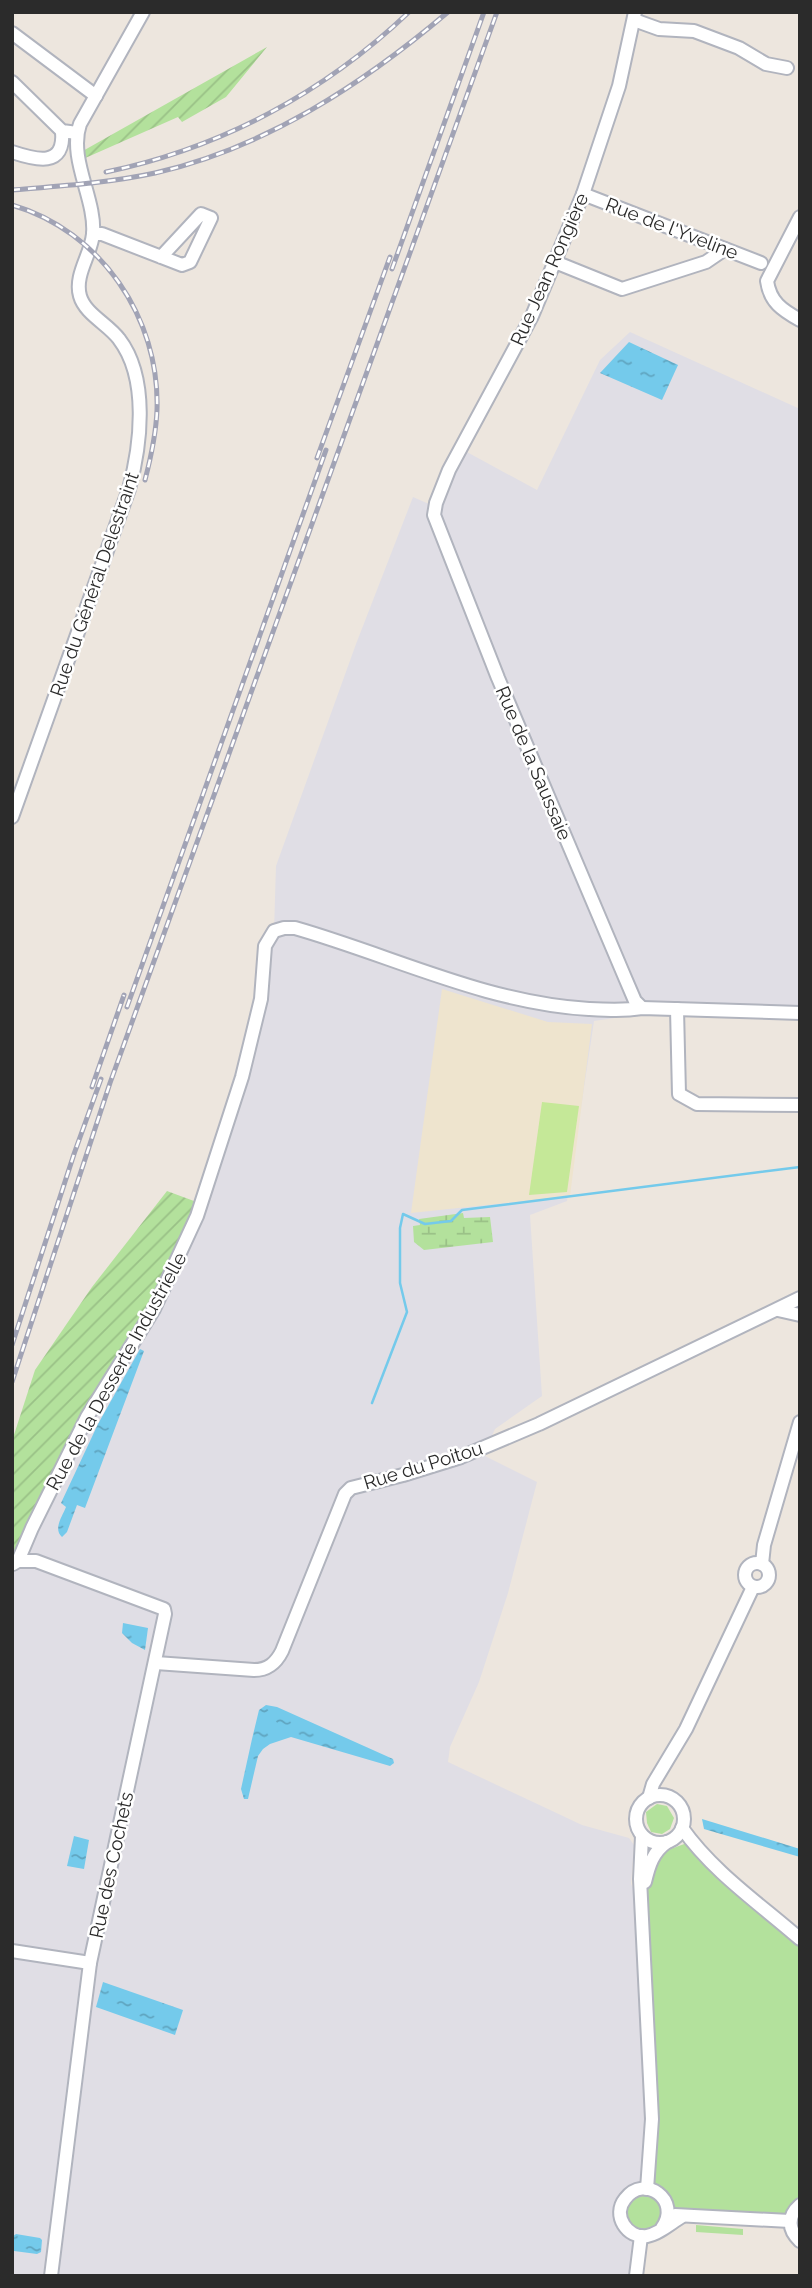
<svg xmlns="http://www.w3.org/2000/svg" width="812" height="2288" font-family="Raleway,sans-serif">
<defs>
<pattern id="wetland-marsh" width="20" height="14" patternUnits="userSpaceOnUse" patternTransform="scale(1.75)"><rect width="20" height="14" fill="#b3e19c"/><path d="M1 5h8M5 5V1M11 12h8M15 12V8" fill="none" stroke="#9ac187"/></pattern>
<pattern id="garden-furrows" width="10" height="10" patternUnits="userSpaceOnUse" patternTransform="scale(1.75)"><rect width="10" height="10" fill="#b3e19c"/><path d="M-1 1l2-2M0 10L10 0M9 11l2-2" fill="none" stroke="#9ac187"/></pattern>
<pattern id="water-ripples" width="26" height="14" patternUnits="userSpaceOnUse" patternTransform="scale(1.75)"><rect width="26" height="14" fill="#74caeb"/><path d="M2 4q2-2 4 0t4 0M15 11q2-2 4 0t4 0" fill="none" stroke="#5fa4bf"/></pattern>
</defs>
<rect width="100%" height="100%" fill="#ede6de"/>
<path fill="#e0dee5" d="M 630,332 L 800,409 L 800,1008 L 697,1006 L 594,1021 L 567,1201 L 530,1215 L 542,1396 L 495,1429 L 483,1455 L 537,1482 L 508,1593 L 479,1682 L 450,1747 L 448,1762 L 582,1825 L 629,1838 L 634,1845 L 631,1884 L 641,1903 L 650,2168 L 636,2276 L 12,2276 L 12,1576 L 32,1528 L 139,1335 L 225,1130 L 274,931 L 276,866 L 356,644 L 413,497 L 429,504 L 431,495 L 456,450 L 465,451 L 537,490 L 600,360 Z"/>
<path fill="#eee4ce" d="M 442,989 L 548,1022 L 592,1024 L 570,1196 L 411,1213 Z"/>
<g fill="#b3e19c">
<path d="M 657,1804 L 667,1806 L 674,1818 L 670,1829 L 662,1834 L 651,1832 L 647,1823 L 646,1812 Z"/>
<path d="M 687,1843 L 800,1935 L 800,2201 L 787,2218 L 671,2211 L 649,2187 L 643,1903 L 647,1880 L 657,1854 Z"/>
<circle cx="644" cy="2212" r="17"/>
<path d="M 696,2225 L 743,2229 L 743,2235 L 696,2232 Z"/>
</g>
<path fill="url(#wetland-marsh)" d="M 463,1213 L 464,1218 L 490,1217 L 493,1242 L 424,1250 L 414,1242 L 413,1226 L 420,1225 L 419,1219 Z"/>
<g fill="url(#garden-furrows)">
<path d="M 267,47 L 226,97 L 182,122 L 178,117 L 83,159 L 81,152 Z"/>
<path d="M 167,1191 L 202,1204 L 197,1216 L 12,1559 L 12,1441 L 35,1370 L 92,1287 Z"/>
</g>
<path fill="#c5e898" d="M 542,1102 L 579,1106 L 567,1192 L 529,1195 Z"/>
<g fill="url(#water-ripples)">
<path d="M 629,342 L 678,365 L 662,400 L 600,373 Z"/>
<path d="M 140,1349 L 144,1351 L 85,1508 L 77,1505 L 67,1532 L 62,1537 C 53,1529 62,1517 66,1507 L 61,1503 L 98,1424 Z"/>
<path d="M 123,1623 L 148,1628 L 145,1650 L 132,1643 L 122,1633 Z"/>
<path d="M 266,1705 L 277,1707 L 393,1759 L 394,1763 L 390,1766 L 291,1737 L 270,1744 L 263,1749 L 258,1756 L 248,1799 L 244,1799 L 241,1789 L 252,1739 L 259,1710 Z"/>
<path d="M 702,1819 L 800,1849 L 800,1857 L 704,1829 Z"/>
<path d="M 74,1836 L 89,1840 L 84,1869 L 67,1866 Z"/>
<path d="M 103,1982 L 183,2010 L 175,2035 L 96,2007 Z"/>
<path d="M 16,2234 L 40,2238 L 42,2240 L 41,2252 L 37,2254 L 14,2251 L 12,2237 Z"/>
</g>
<g fill="none" stroke-linecap="round" stroke-linejoin="round">
<path stroke="#74caeb" stroke-width="2.5" d="M 372,1403 L 407,1312 L 400,1283 L 400,1228 L 403,1214 L 425,1224 L 451,1221 L 462,1210 L 800,1167"/>
<defs>
<g id="minor">
<path d="M 635,12 L 619,86 L 583,194 L 532,316 L 449,470 L 436,503 L 434,515 L 498,678 L 626,980 L 635,1001 L 642,1008"/>
<path d="M 634,20 L 659,29 L 694,31 L 739,48 L 766,64 L 787,68"/>
<path d="M 12,33 L 96,96"/>
<path d="M 12,82 L 62,131 L 77,133"/>
<path d="M 12,152 C 36,160 65,168 62,131"/>
<path d="M 583,194 L 761,263"/>
<path d="M 800,217 L 767,281 C 770,302 782,310 800,320"/>
<path d="M 93,234 L 102,234 L 182,265 L 190,262 L 211,218 L 201,214 L 161,257"/>
<path d="M 555,262 L 622,289 L 706,262 L 725,249"/>
<path d="M 12,817 L 129,489 C 141,445 149,378 119,339 C 108,324 85,314 80,296 C 74,275 91,255 93,234 C 96,199 68,159 80,124 L 143,12"/>
<path d="M 677,1009 L 679,1094 L 697,1104 L 800,1105"/>
<path d="M 778,1310 L 800,1315"/>
<path d="M 18,1561 L 32,1528 L 87,1417 L 154,1309 L 197,1216 L 242,1077 L 261,999 L 265,946 L 274,931 L 284,928 L 295,928 C 393,956 486,1003 589,1009 C 607,1010 624,1011 642,1008 L 800,1013"/>
<circle cx="757" cy="1575" r="12"/>
<path d="M 13,1564 L 18,1561 L 36,1561 L 164,1609 L 165,1614 L 90,1963 L 51,2276"/>
<path d="M 762,1564 L 764,1545 L 800,1422"/>
<path d="M 156,1663 L 254,1670 C 268,1670 276,1663 282,1651 L 339,1509 L 345,1494 L 351,1488 L 403,1475 L 461,1457 L 539,1424 L 800,1298"/>
<circle cx="660" cy="1819" r="24"/>
<path d="M 649,1798 L 653,1784 L 686,1729 L 753,1587"/>
<path d="M 682,1828 C 713,1872 760,1904 800,1939"/>
<path d="M 642,1836 L 640,1879 L 652,2119 L 647,2189"/>
<path d="M 645,1882 C 649,1865 653,1852 667,1842"/>
<path d="M 12,1951 L 90,1963"/>
<path d="M 800,2205 C 787,2216 788,2230 800,2241"/>
<path d="M 675,2215 L 790,2221"/>
<path d="M 662,2228 C 682,2200 644,2173 625,2199 C 612,2215 627,2239 647,2236 C 659,2234 671,2223 681,2217"/>
<path d="M 636,2276 L 641,2236"/>
</g>
</defs>
<use href="#minor" stroke="#b1b4be" stroke-width="16"/>
<use href="#minor" stroke="#fff" stroke-width="12"/>
<defs>
<g id="rail">
<path d="M 106,172 C 221,148 324,93 409,12"/>
<path d="M 12,190 C 60,186 109,183 155,173 C 265,148 363,84 448,12"/>
<path d="M 12,205 C 101,231 160,318 157,410 C 156,434 151,457 145,480"/>
<path d="M 392,269 L 484,12"/>
<path d="M 317,458 L 390,257"/>
<path d="M 127,1007 L 326,450"/>
<path d="M 92,1087 L 124,995"/>
<path d="M 12,1345 L 74,1154 L 101,1079"/>
<path d="M 12,1382 L 110,1083 L 497,12"/>
</g>
</defs>
<use href="#rail" stroke="#a1a3b5" stroke-width="5"/>
<use href="#rail" stroke="#fff" stroke-width="2.5" stroke-dasharray="8" stroke-linecap="butt"/>
</g>
<g text-anchor="middle" dominant-baseline="central" stroke-width="5" stroke-linejoin="round" paint-order="stroke">
<g font-size="19" fill="#2b2b2b" stroke="#fff">
<text transform="translate(672 228) rotate(21)">Rue de l'Yveline</text>
<text transform="translate(549 269) rotate(-66)">Rue Jean Rongière</text>
<text transform="translate(94 584) rotate(-71)">Rue du Général Delestraint</text>
<text transform="translate(534 763) rotate(67)">Rue de la Saussaie</text>
<text transform="translate(116 1371) rotate(-61)">Rue de la Desserte Industrielle</text>
<text transform="translate(423 1465) rotate(-17)">Rue du Poitou</text>
<text transform="translate(111 1865) rotate(-78)">Rue des Cochets</text>
</g>
</g>
<rect width="812" height="2288" fill="none" stroke="#2b2b2b" stroke-width="28"/>
</svg>
